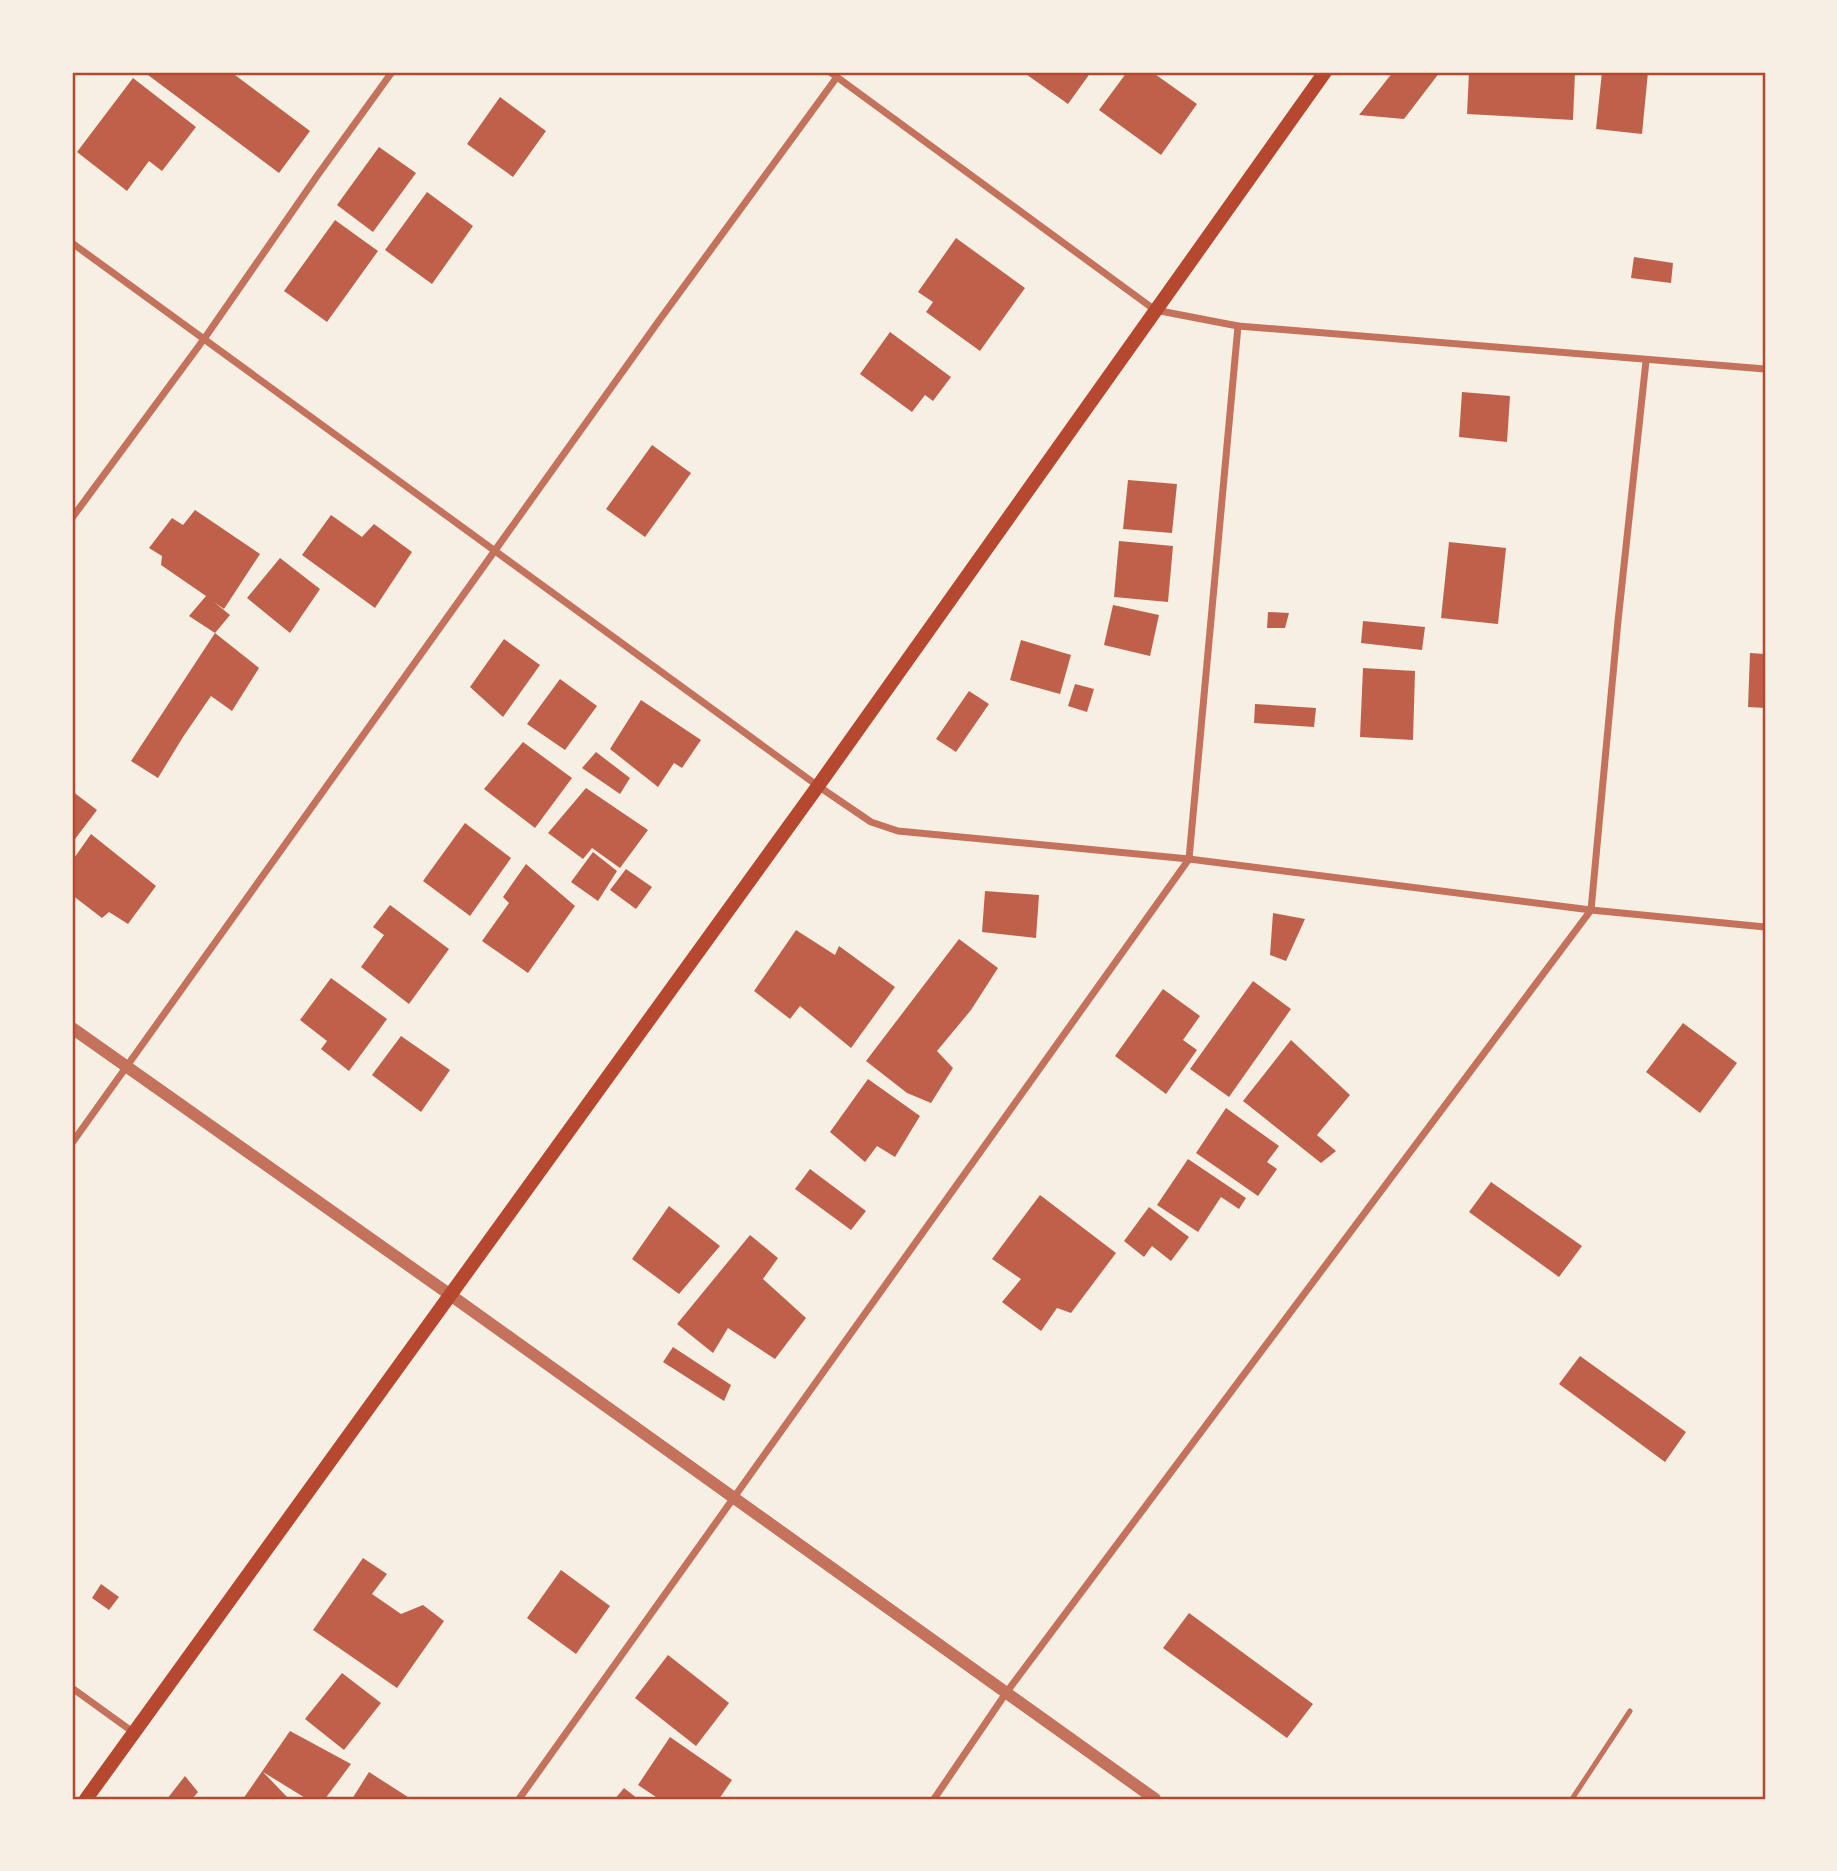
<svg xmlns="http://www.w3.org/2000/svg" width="1837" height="1871" font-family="'Open Sans',sans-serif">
<rect width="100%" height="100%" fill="#f6efe4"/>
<g fill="#bf614a">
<path d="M 144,72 L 231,72 L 310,131 L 279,173 Z"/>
<path d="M 1023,72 L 1091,72 L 1068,104 Z"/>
<path d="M 1127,72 L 1152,72 L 1197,104 L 1161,155 L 1099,110 Z"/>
<path d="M 1393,72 L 1440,72 L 1404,119 L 1359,115 Z"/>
<path d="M 1469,72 L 1575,72 L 1573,120 L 1467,114 Z"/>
<path d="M 1602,72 L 1648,72 L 1642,134 L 1596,129 Z"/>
<path d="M 133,78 L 196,127 L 162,171 L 149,161 L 127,191 L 77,152 Z"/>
<path d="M 500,97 L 546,131 L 513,177 L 467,144 Z"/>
<path d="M 379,147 L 416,173 L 373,232 L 337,205 Z"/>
<path d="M 427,192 L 473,226 L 432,284 L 385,250 Z"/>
<path d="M 335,220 L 378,251 L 327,322 L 284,291 Z"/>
<path d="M 956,238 L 1025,288 L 980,351 L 926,312 L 933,302 L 918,292 Z"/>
<path d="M 1634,257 L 1673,263 L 1671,283 L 1631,278 Z"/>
<path d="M 890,332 L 951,377 L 933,401 L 925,395 L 912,412 L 860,374 Z"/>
<path d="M 1462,392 L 1510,396 L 1507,442 L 1459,437 Z"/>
<path d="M 652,445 L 691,473 L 645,537 L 606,509 Z"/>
<path d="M 1128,480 L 1177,484 L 1172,533 L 1123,529 Z"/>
<path d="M 195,510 L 260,554 L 224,609 L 214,602 L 230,615 L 215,633 L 259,668 L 232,711 L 211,696 L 183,737 L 158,778 L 131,761 L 215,633 L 189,616 L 206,596 L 161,565 L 162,556 L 149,548 L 172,518 L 183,525 Z"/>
<path d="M 331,515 L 362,537 L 374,524 L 412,552 L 375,608 L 302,555 Z"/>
<path d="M 1119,541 L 1173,546 L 1168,602 L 1114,597 Z"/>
<path d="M 1449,542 L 1506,548 L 1498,624 L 1441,618 Z"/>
<path d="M 280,558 L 320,589 L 290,633 L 247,598 Z"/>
<path d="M 1113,605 L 1159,615 L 1150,656 L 1104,645 Z"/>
<path d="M 1268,612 L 1289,613 L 1285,628 L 1267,628 Z"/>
<path d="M 1363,621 L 1425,627 L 1422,650 L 1361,643 Z"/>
<path d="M 504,639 L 540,665 L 503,717 L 470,687 Z"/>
<path d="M 1021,640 L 1071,655 L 1060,694 L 1010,680 Z"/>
<path d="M 1750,653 L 1765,654 L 1765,708 L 1748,707 Z"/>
<path d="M 1363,668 L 1415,671 L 1413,740 L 1360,737 Z"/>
<path d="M 560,679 L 597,706 L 565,750 L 527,724 Z"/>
<path d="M 1075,684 L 1094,689 L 1087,712 L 1068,706 Z"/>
<path d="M 969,691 L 989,704 L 956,752 L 936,739 Z"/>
<path d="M 641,700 L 701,740 L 682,768 L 674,763 L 658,787 L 610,749 Z"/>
<path d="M 1255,704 L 1316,708 L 1314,727 L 1254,723 Z"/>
<path d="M 523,742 L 572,778 L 535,828 L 484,789 Z"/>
<path d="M 596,752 L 630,778 L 620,794 L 582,768 Z"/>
<path d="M 586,788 L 648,830 L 620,868 L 592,848 L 583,859 L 548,833 Z"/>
<path d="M 72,791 L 97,810 L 72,843 Z"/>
<path d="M 465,823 L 511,858 L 470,916 L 423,881 Z"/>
<path d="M 91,834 L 156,886 L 128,924 L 109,912 L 102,918 L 72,895 L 72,861 Z"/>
<path d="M 593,852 L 617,871 L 598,901 L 571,882 Z"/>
<path d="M 526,864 L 575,906 L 528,973 L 482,941 L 509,903 L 503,897 Z"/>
<path d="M 626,869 L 652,887 L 636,909 L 610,890 Z"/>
<path d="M 985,891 L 1039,895 L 1036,938 L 982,932 Z"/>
<path d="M 390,905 L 449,949 L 409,1004 L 361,967 L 384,935 L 373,927 Z"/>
<path d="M 1273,913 L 1305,919 L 1286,961 L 1270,955 Z"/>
<path d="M 796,930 L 835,955 L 839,946 L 895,987 L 851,1048 L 800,1006 L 790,1019 L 754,991 Z"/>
<path d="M 959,939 L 998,968 L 971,1010 L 937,1051 L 953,1068 L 931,1103 L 907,1093 L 866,1061 Z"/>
<path d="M 331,978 L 387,1019 L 349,1071 L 321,1049 L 327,1041 L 300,1020 Z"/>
<path d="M 1253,981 L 1291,1009 L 1229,1097 L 1190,1069 Z"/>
<path d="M 1163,989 L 1200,1016 L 1183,1040 L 1197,1050 L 1166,1094 L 1115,1056 Z"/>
<path d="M 1683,1023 L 1737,1063 L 1700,1113 L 1646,1072 Z"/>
<path d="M 401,1036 L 450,1070 L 421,1112 L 372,1075 Z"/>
<path d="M 1291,1040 L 1350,1095 L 1317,1135 L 1336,1151 L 1321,1163 L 1243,1101 Z"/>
<path d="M 868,1079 L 920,1116 L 895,1157 L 877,1146 L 865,1162 L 830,1132 Z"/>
<path d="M 1226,1108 L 1279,1146 L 1267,1162 L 1277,1169 L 1258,1196 L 1196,1153 Z"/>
<path d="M 1188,1159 L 1246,1198 L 1239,1209 L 1221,1197 L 1198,1232 L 1157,1205 Z"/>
<path d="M 810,1169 L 866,1211 L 851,1230 L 795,1189 Z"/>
<path d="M 1491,1182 L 1582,1246 L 1559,1277 L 1469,1212 Z"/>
<path d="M 1040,1195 L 1116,1253 L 1071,1313 L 1057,1308 L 1041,1331 L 1002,1302 L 1021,1279 L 992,1259 Z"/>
<path d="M 669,1206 L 720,1246 L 679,1294 L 632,1259 Z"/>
<path d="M 1149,1207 L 1189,1237 L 1171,1261 L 1152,1246 L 1144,1257 L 1124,1241 Z"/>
<path d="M 750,1235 L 778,1258 L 763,1279 L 806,1318 L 775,1359 L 728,1328 L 713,1353 L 677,1324 Z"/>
<path d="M 673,1347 L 731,1385 L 724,1401 L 663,1362 Z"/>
<path d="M 1580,1356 L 1686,1432 L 1665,1462 L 1559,1384 Z"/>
<path d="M 363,1558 L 387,1574 L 372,1594 L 401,1614 L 423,1605 L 444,1621 L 397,1688 L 313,1630 Z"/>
<path d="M 561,1570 L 610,1606 L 576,1654 L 527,1618 Z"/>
<path d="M 101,1584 L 119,1597 L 109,1610 L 92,1598 Z"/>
<path d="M 1189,1613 L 1313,1704 L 1287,1738 L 1163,1648 Z"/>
<path d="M 668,1655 L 729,1703 L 696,1746 L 635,1698 Z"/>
<path d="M 342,1673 L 381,1703 L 344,1750 L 305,1719 Z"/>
<path d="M 290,1731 L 351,1764 L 325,1799 L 307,1799 L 263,1772 L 289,1799 L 243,1799 Z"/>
<path d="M 670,1737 L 732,1780 L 719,1799 L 659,1799 L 638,1785 Z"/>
<path d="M 369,1772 L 411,1799 L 352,1799 Z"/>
<path d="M 185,1776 L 198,1792 L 192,1799 L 167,1799 Z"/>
<path d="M 624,1788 L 638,1799 L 615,1799 Z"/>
</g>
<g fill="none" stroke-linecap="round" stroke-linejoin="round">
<path stroke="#c5725c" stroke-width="5" d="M 1572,1799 L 1630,1711"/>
<g stroke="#c5725c" stroke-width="7">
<path d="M 830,72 L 1155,310 L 1238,326 L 1765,369"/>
<path d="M 72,243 L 818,786 L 871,822 L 898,831 L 1189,859 L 1591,910 L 1765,927"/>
<path d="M 72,518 L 204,339 L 317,176 L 392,72"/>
<path d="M 72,1143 L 658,322 L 837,77"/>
<path d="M 72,1688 L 133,1732"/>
<path d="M 519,1799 L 1189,859 L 1238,326"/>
<path d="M 934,1799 L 1006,1693 L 1591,910 L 1618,621 L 1646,361"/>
</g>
<path stroke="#c5725c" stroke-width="12" d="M 72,1028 L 449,1294 L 1155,1799"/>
<path stroke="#b5482f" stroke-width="14" d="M 86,1799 L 818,786 L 1325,72"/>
</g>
<rect width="1837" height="1871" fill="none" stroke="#f6efe4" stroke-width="147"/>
<rect x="74" y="74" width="1690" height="1724" fill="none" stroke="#b5482f" stroke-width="2.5"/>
</svg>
